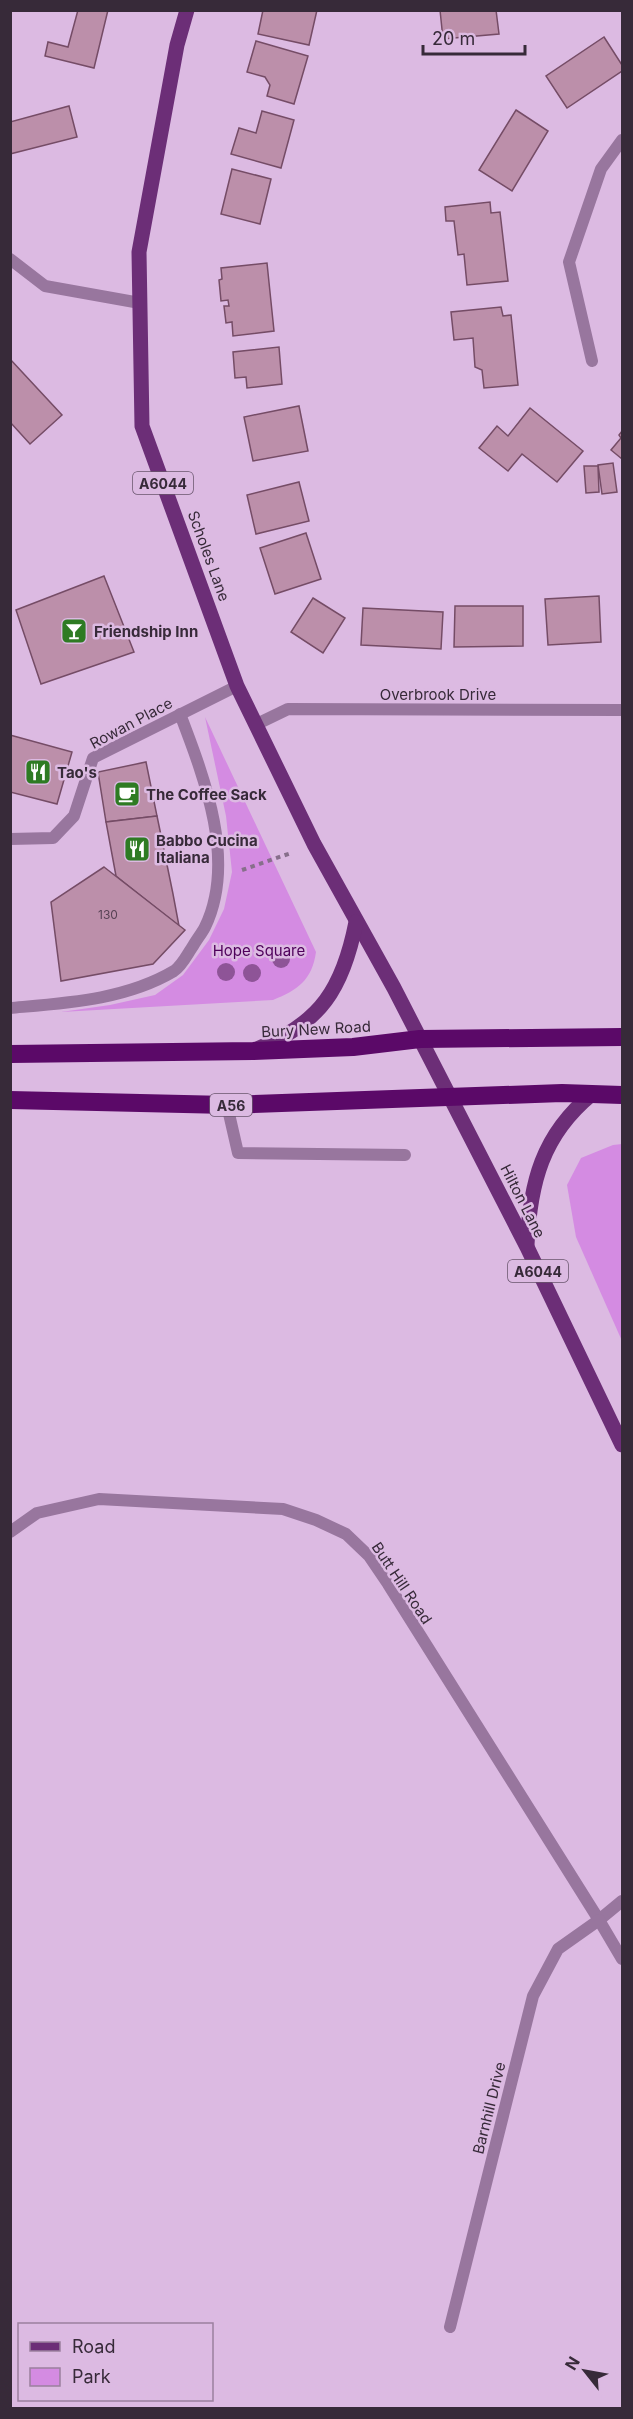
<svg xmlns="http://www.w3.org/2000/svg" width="633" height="2419" font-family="Inter,sans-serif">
<rect width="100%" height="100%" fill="#dcbae2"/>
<g fill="#d48be2">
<path d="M 205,717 L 316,952 C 312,980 298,990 273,1000 L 61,1012 L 110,1005 L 155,995 L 183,975 L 209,940 L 224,909 L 232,872 L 226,816 Z"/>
<path d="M 622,1144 L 622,1341 L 576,1237 L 567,1185 L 581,1158 L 613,1145 Z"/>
</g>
<g fill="#bc8faa" stroke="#754c66" stroke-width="1.5">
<path d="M 78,10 L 108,10 L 94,68 L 45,56 L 48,42 L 68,47 Z"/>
<path d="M 263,10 L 317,10 L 309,45 L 258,34 Z"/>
<path d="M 440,10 L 496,10 L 499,34 L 443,39 Z"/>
<path d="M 604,37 L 622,65 L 622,71 L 567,108 L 546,76 Z"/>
<path d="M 256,41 L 308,56 L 294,104 L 267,96 L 270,85 L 265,77 L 247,72 Z"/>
<path d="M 69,106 L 77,137 L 10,154 L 10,122 Z"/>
<path d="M 516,110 L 548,131 L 512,191 L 479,170 Z"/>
<path d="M 262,111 L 294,120 L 281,168 L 231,154 L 239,128 L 256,133 Z"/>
<path d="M 232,169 L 271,179 L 260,224 L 221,214 Z"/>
<path d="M 490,202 L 491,213 L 500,212 L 508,281 L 467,285 L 464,254 L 458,255 L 454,221 L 446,221 L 445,207 Z"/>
<path d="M 267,263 L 274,331 L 233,336 L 232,322 L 226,323 L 224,306 L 229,306 L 228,300 L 221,301 L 219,280 L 222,279 L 221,268 Z"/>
<path d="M 501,307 L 503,316 L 511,315 L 518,385 L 484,388 L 482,370 L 475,367 L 473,338 L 454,340 L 451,312 Z"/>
<path d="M 279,347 L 282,384 L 247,388 L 246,377 L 235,378 L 233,352 Z"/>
<path d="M 10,359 L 62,415 L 30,444 L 10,422 Z"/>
<path d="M 299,406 L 308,451 L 253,461 L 244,417 Z"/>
<path d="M 530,408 L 583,451 L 557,482 L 522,454 L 508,471 L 479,448 L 497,426 L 508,436 Z"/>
<path d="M 622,431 L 622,459 L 611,450 L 621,438 L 619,435 Z"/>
<path d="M 613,463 L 617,492 L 602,494 L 598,465 Z"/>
<path d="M 584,466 L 598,466 L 599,492 L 586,493 Z"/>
<path d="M 299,482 L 309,521 L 256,534 L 247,495 Z"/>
<path d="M 306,533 L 321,579 L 275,594 L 260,548 Z"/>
<path d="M 104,576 L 134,652 L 41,684 L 16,610 Z"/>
<path d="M 599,596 L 601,642 L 548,645 L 545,599 Z"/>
<path d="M 313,598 L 345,618 L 323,653 L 291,632 Z"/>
<path d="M 455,606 L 523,606 L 523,646 L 454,647 Z"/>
<path d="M 363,608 L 443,612 L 441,649 L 361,645 Z"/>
<path d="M 10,735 L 72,752 L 57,804 L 10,792 Z"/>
<path d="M 146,762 L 157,816 L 106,822 L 98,772 Z"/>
<path d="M 157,816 L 173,894 L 179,926 L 116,876 L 106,822 Z"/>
<path d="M 104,867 L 185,930 L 153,964 L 61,981 L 51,902 Z"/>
</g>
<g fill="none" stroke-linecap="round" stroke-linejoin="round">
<path stroke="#876f8b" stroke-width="4" stroke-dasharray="4.5 4.5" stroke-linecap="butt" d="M 242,870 L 291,853"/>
<g stroke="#98769e" stroke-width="12">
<path d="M 10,1008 C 66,1003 125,1000 174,971 C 182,966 188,953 193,946 C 197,939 202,933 205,927 C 237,861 204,777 180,714"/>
<path d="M 227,1105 L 238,1153 L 405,1155"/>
</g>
<g stroke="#98769e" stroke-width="12">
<path d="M 10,259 L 45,286 L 140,303"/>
<path d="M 592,361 L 569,262 L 601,169 L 622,140"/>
<path d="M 257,724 L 288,709 L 622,710"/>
<path d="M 10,839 L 53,838 L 74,816 L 93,758 L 237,686"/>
<path d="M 10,1532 L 37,1513 L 99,1499 L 283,1509 L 316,1520 L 346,1534 L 369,1556 L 388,1584 L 599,1920 L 622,1901"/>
<path d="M 450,2327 L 533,1996 L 558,1949 L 599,1920 L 622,1959"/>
</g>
<g stroke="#6c2e77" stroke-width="15">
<path d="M 187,10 L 177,45 L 139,252 L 142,426 L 237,686 L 314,844 L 394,988 L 527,1247 L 622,1445"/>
<path d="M 257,1049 C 321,1023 343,988 356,922"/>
<path d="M 527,1245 C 530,1183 542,1135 592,1094"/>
</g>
<g stroke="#5b0968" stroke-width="18">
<path d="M 10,1054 L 253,1051 L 353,1047 L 420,1039 L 622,1037"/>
<path d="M 10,1100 L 227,1105 L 562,1093 L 622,1095"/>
</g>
</g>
<g fill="#8e5497">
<circle cx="281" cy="959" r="9"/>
<circle cx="226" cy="972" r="9"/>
<circle cx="252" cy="973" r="9"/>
</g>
<defs>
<symbol id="bar-square" viewBox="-11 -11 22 22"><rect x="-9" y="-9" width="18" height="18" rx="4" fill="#2e7b23" stroke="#dcbae2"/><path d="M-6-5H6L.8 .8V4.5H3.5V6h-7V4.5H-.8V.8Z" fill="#fff"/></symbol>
<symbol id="restaurant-square" viewBox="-11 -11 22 22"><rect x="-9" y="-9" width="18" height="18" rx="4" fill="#2e7b23" stroke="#dcbae2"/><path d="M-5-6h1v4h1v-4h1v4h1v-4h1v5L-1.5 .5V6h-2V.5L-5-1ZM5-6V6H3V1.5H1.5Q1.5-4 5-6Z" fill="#fff"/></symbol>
<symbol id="cafe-square" viewBox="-11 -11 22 22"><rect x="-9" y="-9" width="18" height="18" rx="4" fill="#2e7b23" stroke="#dcbae2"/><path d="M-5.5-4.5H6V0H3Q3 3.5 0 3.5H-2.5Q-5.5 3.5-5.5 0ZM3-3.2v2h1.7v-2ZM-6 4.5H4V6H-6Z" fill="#fff"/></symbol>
</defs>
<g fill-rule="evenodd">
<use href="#bar-square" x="59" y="616" width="30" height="30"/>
<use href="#restaurant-square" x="23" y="757" width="30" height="30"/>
<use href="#cafe-square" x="112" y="779" width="30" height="30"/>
<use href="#restaurant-square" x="122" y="834" width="30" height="30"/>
</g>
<g text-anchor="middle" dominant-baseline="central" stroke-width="5" stroke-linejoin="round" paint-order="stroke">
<g font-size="12" fill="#584355">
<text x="108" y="914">130</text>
</g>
<g fill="#dcbae2" stroke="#68556c" stroke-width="1.5">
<rect x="133" y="472" width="60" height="22" rx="4.5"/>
<rect x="210" y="1094" width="42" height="22" rx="4.5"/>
<rect x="508" y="1260" width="60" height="22" rx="4.5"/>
</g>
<g font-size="14" font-weight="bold" fill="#372a39">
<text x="163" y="483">A6044</text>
<text x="231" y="1105">A56</text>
<text x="538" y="1271">A6044</text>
</g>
<g font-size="15" fill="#372a39" stroke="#dcbae2">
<text transform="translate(209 556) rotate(70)">Scholes Lane</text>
<text x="438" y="694">Overbrook Drive</text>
<text transform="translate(131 723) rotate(-28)">Rowan Place</text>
<text transform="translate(316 1029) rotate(-3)">Bury New Road</text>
<text transform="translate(523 1201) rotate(63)">Hilton Lane</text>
<text transform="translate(402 1583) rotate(56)">Butt Hill Road</text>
<text transform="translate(489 2108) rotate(-76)">Barnhill Drive</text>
</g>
<g font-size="15" font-weight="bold" fill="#372a39" stroke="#dcbae2" text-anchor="start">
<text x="94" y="631">Friendship Inn</text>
<text x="57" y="772">Tao's</text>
<text x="146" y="794">The Coffee Sack</text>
<text x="156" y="840">Babbo Cucina<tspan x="156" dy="17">Italiana</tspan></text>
</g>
<g font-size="15" fill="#4e005a" stroke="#dcbae2">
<text x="259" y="950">Hope Square</text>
</g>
</g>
<rect width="633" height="2419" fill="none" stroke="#372a39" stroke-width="24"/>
<rect x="18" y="2323" width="195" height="78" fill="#dcbae2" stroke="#9a809e" stroke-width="1.5"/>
<rect x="30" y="2342" width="30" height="9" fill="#6c2e77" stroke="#9a809e" stroke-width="1.5"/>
<text x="72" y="2353" font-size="18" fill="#372a39">Road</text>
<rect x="30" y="2368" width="30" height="18" fill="#d48be2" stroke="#9a809e" stroke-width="1.5"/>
<text x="72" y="2383" font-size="18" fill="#372a39">Park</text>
<g transform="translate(585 2371) rotate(301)" stroke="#dcbae2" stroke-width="4.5" paint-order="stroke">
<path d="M0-4.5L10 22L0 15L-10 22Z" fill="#372a39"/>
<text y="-9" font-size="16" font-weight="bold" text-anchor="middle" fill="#372a39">N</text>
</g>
<path d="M423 45v9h102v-9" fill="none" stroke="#372a39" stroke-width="3"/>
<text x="432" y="45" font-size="18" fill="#372a39" stroke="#dcbae2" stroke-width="4.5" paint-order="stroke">20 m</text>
</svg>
